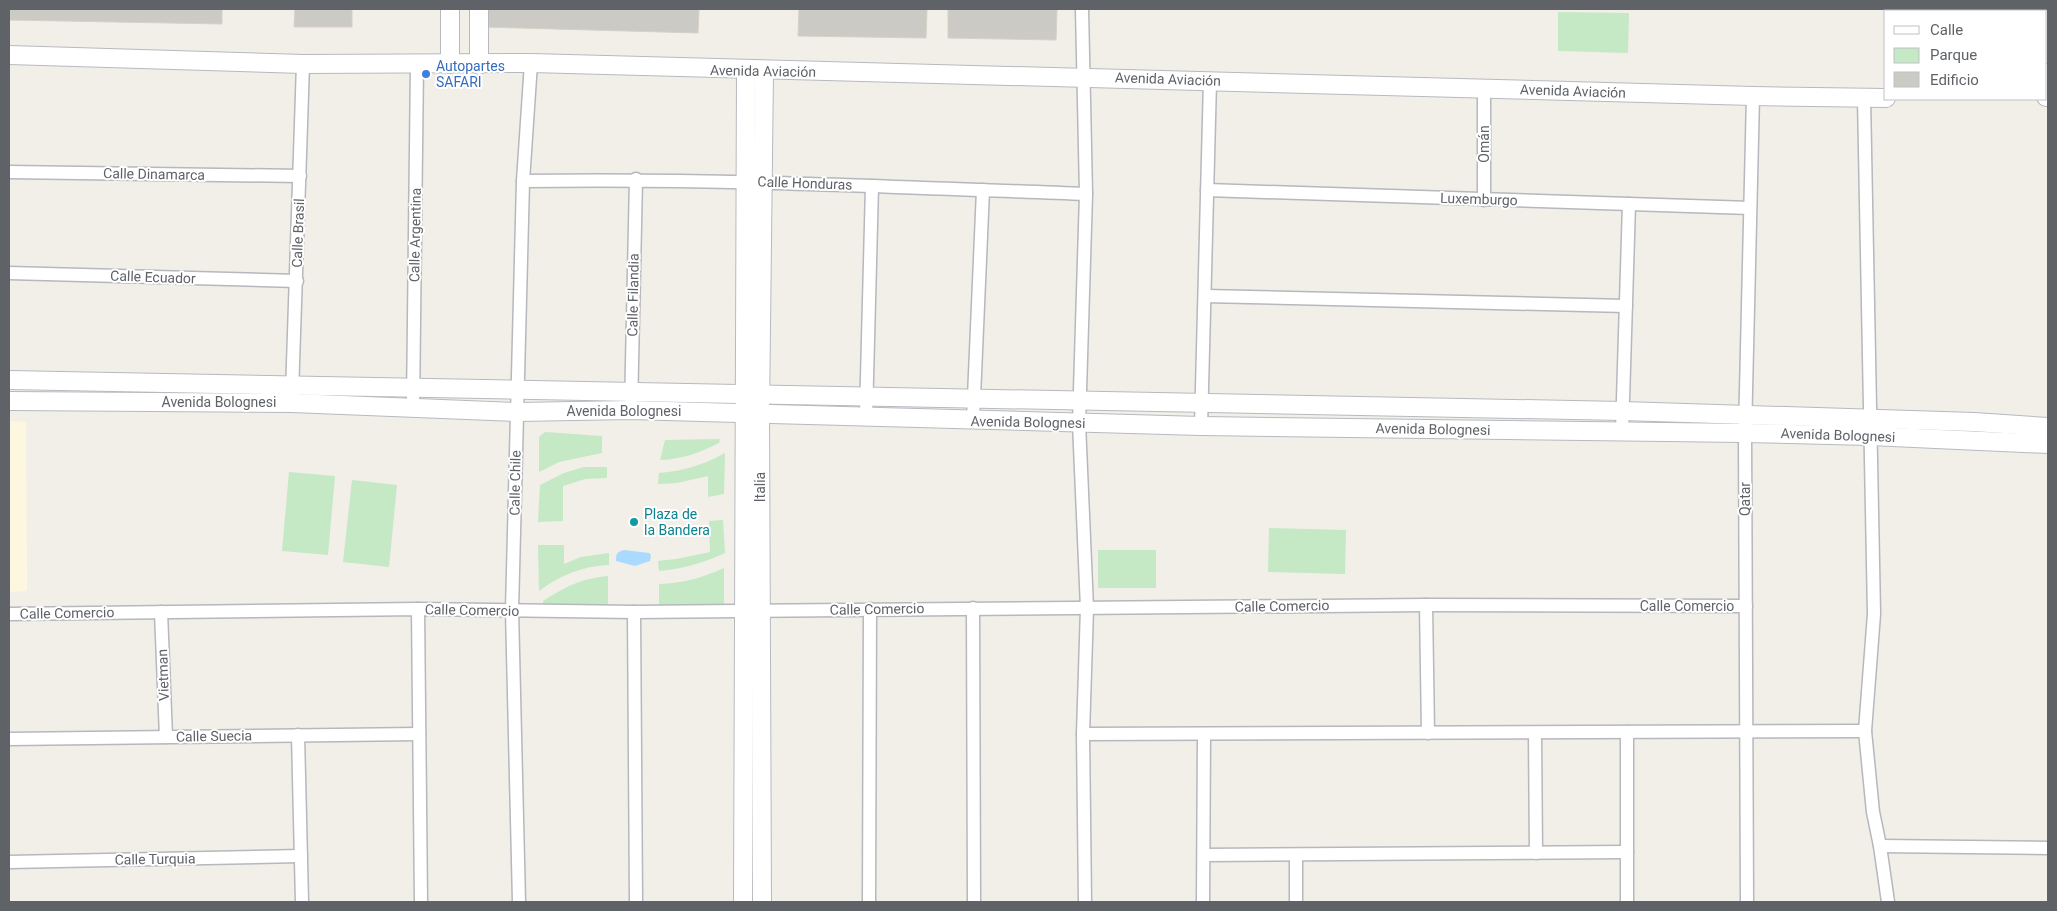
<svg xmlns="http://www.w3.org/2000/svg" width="2057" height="911" font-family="Roboto,sans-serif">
<rect width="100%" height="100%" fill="#f1efe8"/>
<path fill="#fef7e0" d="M 9,421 L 26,422 L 27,591 L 9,592 Z"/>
<g fill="#c5e8c5">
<path d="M 1558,12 L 1629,13 L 1628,53 L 1558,51 Z"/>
<path d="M 545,432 L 602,436 L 602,453 L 559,462 L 539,472 L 539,437 Z"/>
<path d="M 720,439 L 719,443 C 699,453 683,459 660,460 L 665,440 Z"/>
<path d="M 725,453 L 724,494 L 708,497 L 708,476 L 677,483 L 658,484 L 659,473 C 684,471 703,465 725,453 Z"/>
<path d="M 584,467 L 607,467 L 607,478 L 585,479 L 563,486 L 563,521 L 538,522 L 540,485 L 564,473 Z"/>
<path d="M 289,472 L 335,476 L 328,555 L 282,551 Z"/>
<path d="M 352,480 L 397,485 L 389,567 L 343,562 Z"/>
<path d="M 723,520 L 725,553 C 703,563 683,569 659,571 L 658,561 L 676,559 L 710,552 L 709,521 Z"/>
<path d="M 1269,528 L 1346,530 L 1345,574 L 1268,572 Z"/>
<path d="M 538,545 L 564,545 L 564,564 L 581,557 L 609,553 L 609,565 C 582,566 561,575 539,591 Z"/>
<rect x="1098" y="550" width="58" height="38"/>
<path d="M 724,568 L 724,604 L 659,605 L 659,584 C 683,583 702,578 724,568 Z"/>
<path d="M 608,576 L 608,607 L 543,607 L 543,601 C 566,586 581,579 608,576 Z"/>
</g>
<path fill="#aadaff" d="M 624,550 L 649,553 L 651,555 L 650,561 L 635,566 L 616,561 C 616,553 617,552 624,550 Z"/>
<g fill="#cccac5" stroke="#d6d1c6">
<path d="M 9,9 L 222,9 L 222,24 L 9,20 Z"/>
<path d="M 295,9 L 352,9 L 352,27 L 294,27 Z"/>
<path d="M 483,9 L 699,9 L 698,33 L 483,27 Z"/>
<path d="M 799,9 L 927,9 L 926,38 L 798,36 Z"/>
<path d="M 948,9 L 1057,9 L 1056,40 L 948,38 Z"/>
</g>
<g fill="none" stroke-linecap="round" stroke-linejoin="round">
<defs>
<g id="street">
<path d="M 1082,9 L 1086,194 L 1079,423 L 1087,608 L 1083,734 L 1085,902"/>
<path d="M 1864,98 L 1874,614 L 1865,731 L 1873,812 L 1880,846 L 1888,902"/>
<path d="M 9,172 L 300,176"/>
<path d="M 523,181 C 711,178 898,187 1086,194"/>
<path d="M 1207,190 L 1750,208"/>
<path d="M 1484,200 L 1484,89"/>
<path d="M 9,273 L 297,281"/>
<path d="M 1205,296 L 1626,306"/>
<path d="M 292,393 L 303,64"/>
<path d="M 413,406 L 417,63"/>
<path d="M 631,410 L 636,179"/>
<path d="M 866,416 L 872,186"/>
<path d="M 973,420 L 983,190"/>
<path d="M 1201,426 L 1210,81"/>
<path d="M 1622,432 L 1629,204"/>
<path d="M 1426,605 L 1428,733"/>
<path d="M 973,608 L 974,902"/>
<path d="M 418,609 L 421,902"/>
<path d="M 161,612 L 166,737"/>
<path d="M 634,612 L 636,902"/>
<path d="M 9,614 L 418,609 L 634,612 L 1426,605 L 1746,606"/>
<path d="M 1627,732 L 1627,902"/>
<path d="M 1535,733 L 1536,853"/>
<path d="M 1083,734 L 1865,731"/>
<path d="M 298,735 L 302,902"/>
<path d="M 9,739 L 419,734"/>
<path d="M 1880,846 L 2048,848"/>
<path d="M 1204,855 L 1627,852"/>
<path d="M 9,862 L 301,856"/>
<path d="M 519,902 L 512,610 L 523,181 L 531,63"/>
<path d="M 869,902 L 870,609"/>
<path d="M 1203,902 L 1204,734"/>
<path d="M 1296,902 L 1296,855"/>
<path d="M 1747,902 L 1745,433 L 1753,96"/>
</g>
<g id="secondary">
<path d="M 479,9 L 479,65"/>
<path d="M 2023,9 L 2024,11"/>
<path d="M 9,55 L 303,64 L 531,63 L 1753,96 L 1886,98"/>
<path d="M 450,64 L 450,9"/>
<path d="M 2046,73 L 2048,80"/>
<path d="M 2046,97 L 2048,97"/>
<path d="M 9,380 L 1623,411 L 1974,422 L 2048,427"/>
<path d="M 9,401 L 292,403 L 517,412 L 631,410 L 1201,426 L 1745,433 L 1870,436 L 2048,444"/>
<path d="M 743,902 L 746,70"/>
<path d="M 762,902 L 760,413 L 764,71"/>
</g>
</defs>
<use href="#street" stroke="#b5b8bc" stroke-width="15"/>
<use href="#secondary" stroke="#b6babf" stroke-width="20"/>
<use href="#street" stroke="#fff" stroke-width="12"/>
<use href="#secondary" stroke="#fff" stroke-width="18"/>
</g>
<circle fill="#3f7fe0" stroke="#fff" stroke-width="2" cx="426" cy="74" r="5"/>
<circle fill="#0f9aa8" stroke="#fff" stroke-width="2" cx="634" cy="522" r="5"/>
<g text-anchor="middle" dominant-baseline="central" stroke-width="4" stroke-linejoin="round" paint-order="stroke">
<g font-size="14" fill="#366cbe" stroke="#fff" text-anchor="start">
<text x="436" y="66">Autopartes<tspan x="436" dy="16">SAFARI</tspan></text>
</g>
<g font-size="14" fill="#5f6368" stroke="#fff">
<text transform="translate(763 71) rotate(1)">Avenida Aviación</text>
<text transform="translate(1168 79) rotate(2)">Avenida Aviación</text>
<text transform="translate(1573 91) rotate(2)">Avenida Aviación</text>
<text transform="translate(1484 144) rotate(-90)">Omán</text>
<text transform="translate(154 174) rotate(1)">Calle Dinamarca</text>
<text transform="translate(805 183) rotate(2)">Calle Honduras</text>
<text transform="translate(1479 199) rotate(2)">Luxemburgo</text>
<text transform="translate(298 233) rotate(-88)">Calle Brasil</text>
<text transform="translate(415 235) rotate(-89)">Calle Argentina</text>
<text transform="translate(153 277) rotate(2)">Calle Ecuador</text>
<text transform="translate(633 295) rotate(-89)">Calle Filandia</text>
<text x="219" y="402">Avenida Bolognesi</text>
<text x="624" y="411">Avenida Bolognesi</text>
<text transform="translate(1028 422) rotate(1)">Avenida Bolognesi</text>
<text transform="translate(1433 429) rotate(1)">Avenida Bolognesi</text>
<text transform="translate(1838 435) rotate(2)">Avenida Bolognesi</text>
<text transform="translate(515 483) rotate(-89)">Calle Chile</text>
<text transform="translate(760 487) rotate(-90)">Italia</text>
<text transform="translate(1745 499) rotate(-90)">Qatar</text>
<text transform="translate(1282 606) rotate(-1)">Calle Comercio</text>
<text x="1687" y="606">Calle Comercio</text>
<text transform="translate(877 609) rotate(-1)">Calle Comercio</text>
<text transform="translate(472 610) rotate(1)">Calle Comercio</text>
<text transform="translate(67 613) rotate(-1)">Calle Comercio</text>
<text transform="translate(163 675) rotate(-92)">Vietman</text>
<text transform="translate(214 736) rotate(-1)">Calle Suecia</text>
<text transform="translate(155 859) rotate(-1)">Calle Turquia</text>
</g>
<g font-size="14" fill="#0d838f" stroke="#fff" text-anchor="start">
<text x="644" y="514">Plaza de<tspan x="644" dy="16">la Bandera</tspan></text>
</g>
</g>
<rect width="2057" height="911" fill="none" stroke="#5f6368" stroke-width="20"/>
<rect x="1884" y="10" width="162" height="90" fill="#ffffff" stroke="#bfc1c3"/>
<rect x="1894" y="26" width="25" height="8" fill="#ffffff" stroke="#bfc1c3"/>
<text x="1930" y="35" font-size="15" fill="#5f6368">Calle</text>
<rect x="1894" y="48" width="25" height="15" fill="#c5e8c5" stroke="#bfc1c3"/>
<text x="1930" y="60" font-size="15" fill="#5f6368">Parque</text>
<rect x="1894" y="72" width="25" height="15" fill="#cccac5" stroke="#bfc1c3"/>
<text x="1930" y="85" font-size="15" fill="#5f6368">Edificio</text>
</svg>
